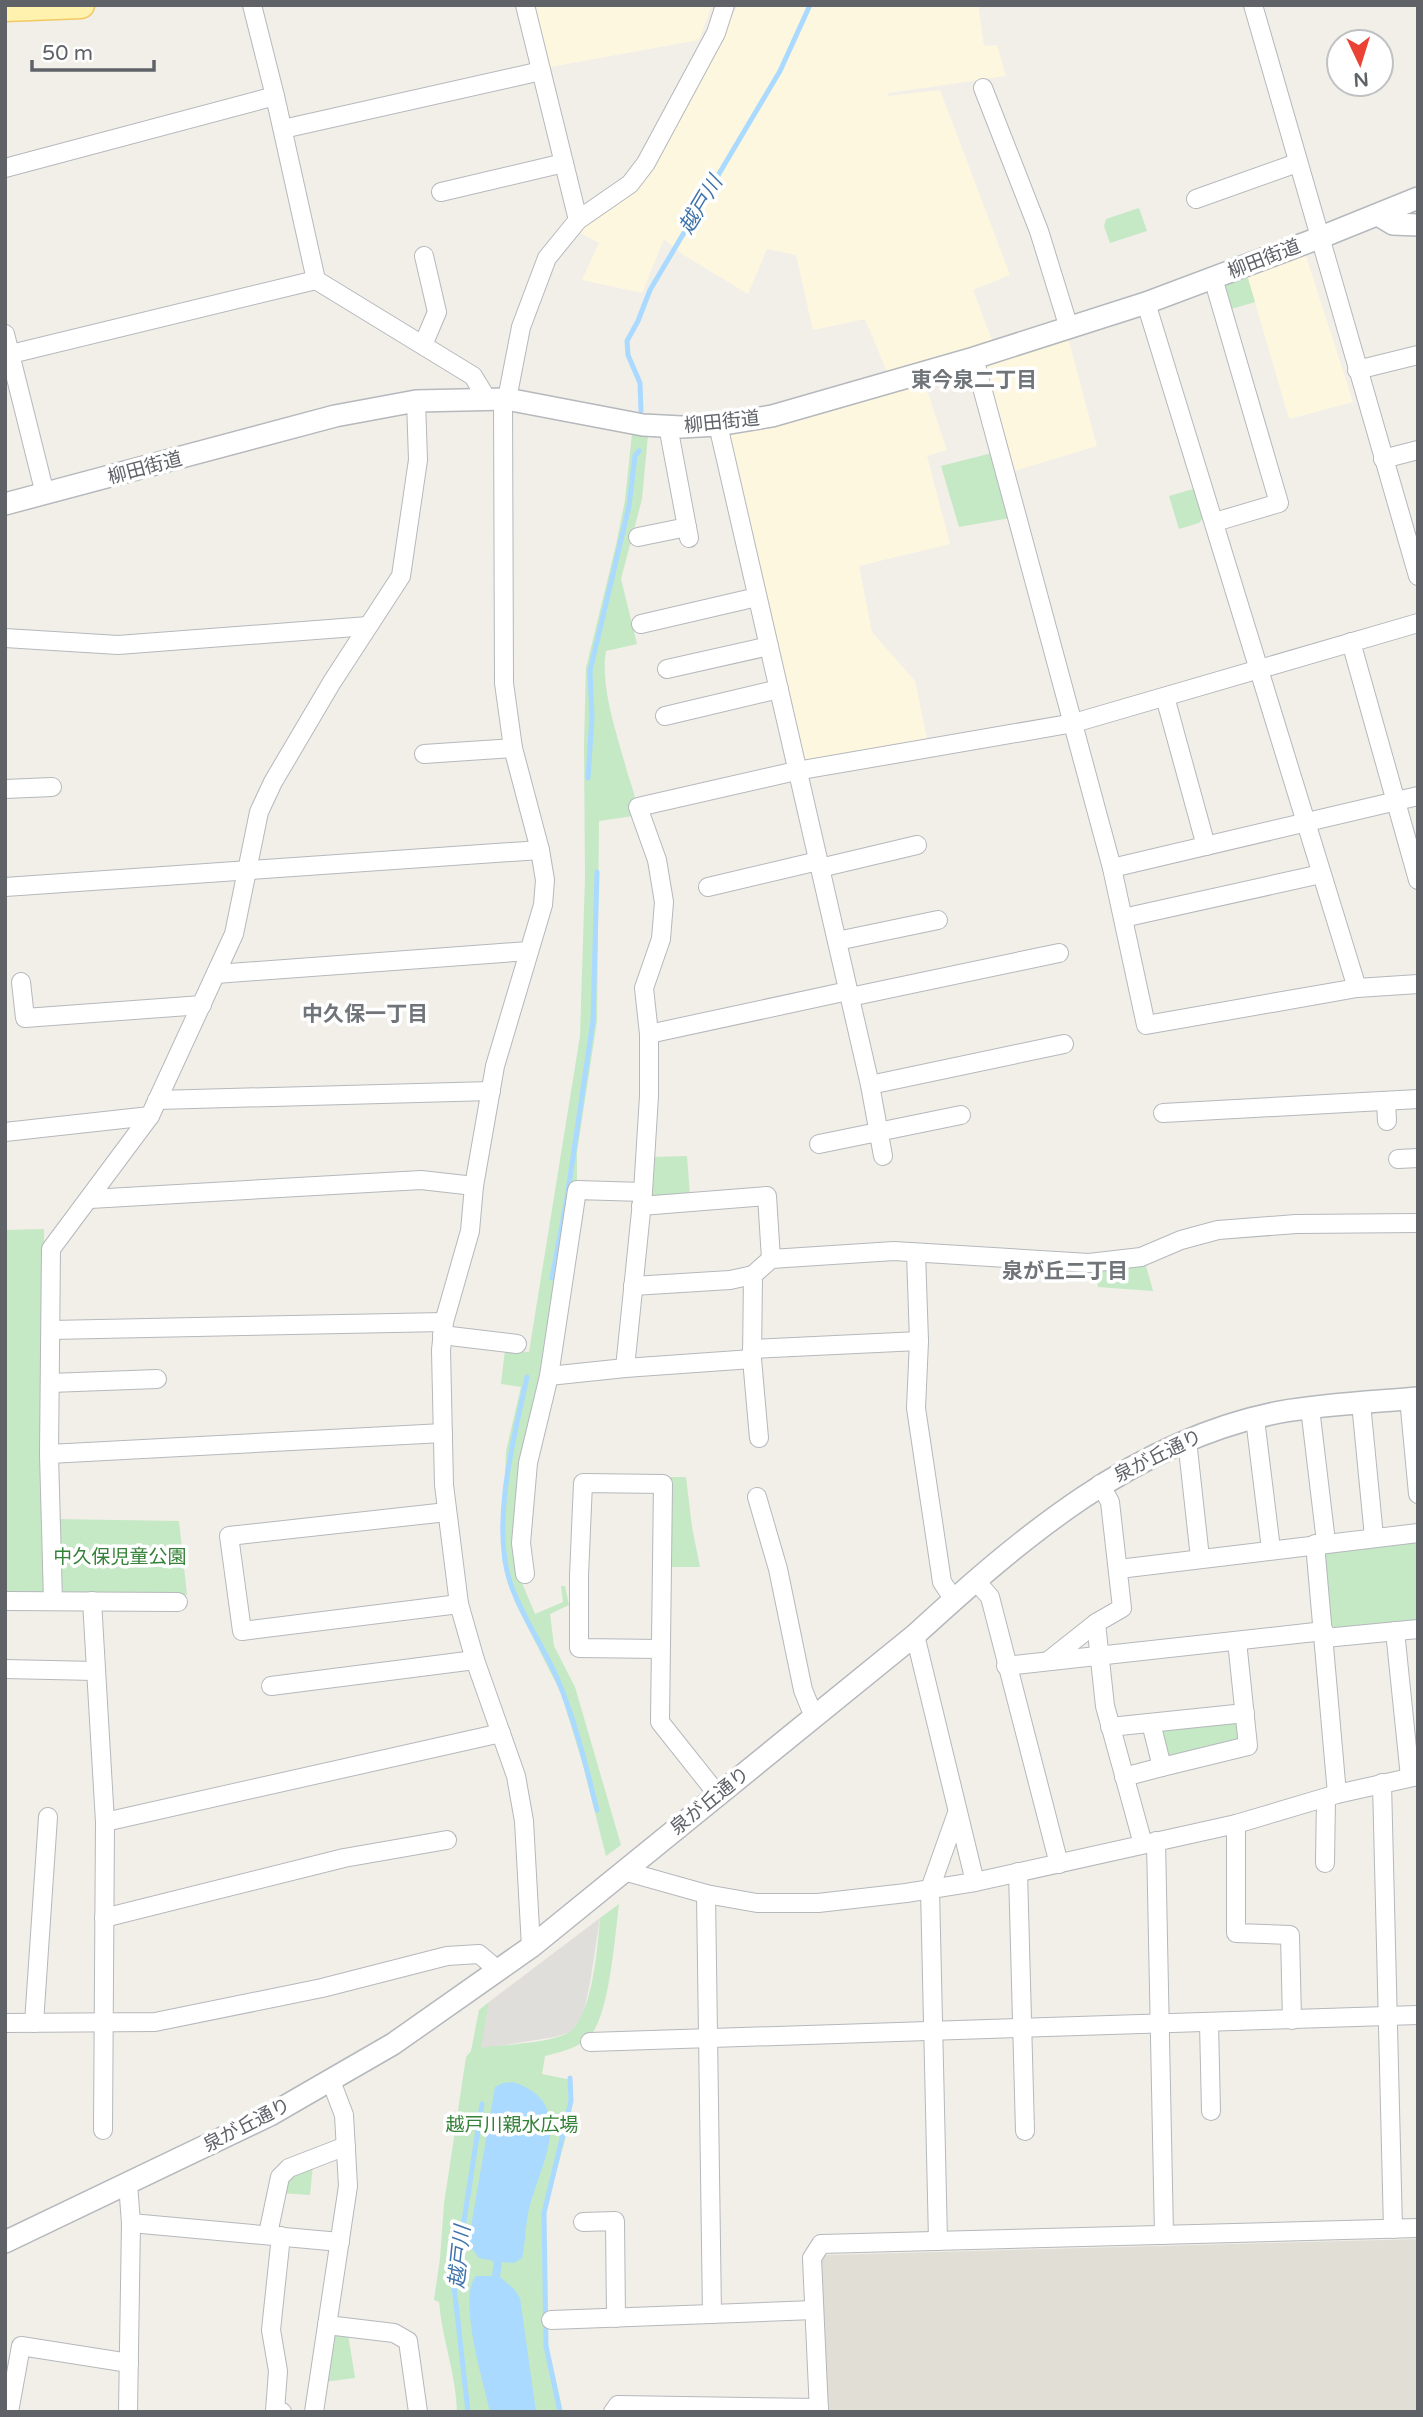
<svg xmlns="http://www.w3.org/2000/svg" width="1423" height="2417" font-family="'Varela Round','Noto Sans JP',sans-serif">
<rect width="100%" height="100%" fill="#f1efe8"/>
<g fill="#fef7e0">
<path d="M 712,5 L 699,40 L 545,68 L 530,6 Z"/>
<path d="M 738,5 L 978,5 L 984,46 L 997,45 L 1006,76 L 888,93 L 887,96 L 940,90 L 1010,275 L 973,290 L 993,343 L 887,372 L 865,319 L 813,330 L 796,255 L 767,249 L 748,294 L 682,254 L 664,239 L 642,293 L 582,280 L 599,243 L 575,230 L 610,206 L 721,38 Z"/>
<path d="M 1305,253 L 1353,402 L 1289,419 L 1247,275 Z"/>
<path d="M 1068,338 L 1097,446 L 1014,471 L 983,365 Z"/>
<path d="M 924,381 L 947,450 L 927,456 L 950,544 L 859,566 L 872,632 L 915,681 L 928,744 L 801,765 L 722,433 Z"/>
</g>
<path fill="#e0deda" d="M 600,1918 L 590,1983 L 583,2016 L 577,2027 L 568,2033 L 554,2037 L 480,2049 L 489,2002 Z"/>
<path fill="#e1ded6" d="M 1418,2239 L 1418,2412 L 827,2412 L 821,2261 L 826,2255 Z"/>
<g fill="#c5e8c5">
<path d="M 1139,208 L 1147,231 L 1110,243 L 1104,226 L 1106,219 Z"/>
<path d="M 1247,275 L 1255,302 L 1228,310 L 1223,293 L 1228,282 Z"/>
<path d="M 632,434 L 648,435 L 642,499 L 621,579 L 637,644 L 606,651 C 600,685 616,731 625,764 C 629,783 640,798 633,816 L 599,821 L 597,1021 L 577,1152 L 577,1185 L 543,1362 L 522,1450 L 516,1524 L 520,1578 L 535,1614 L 563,1602 L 561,1586 L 565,1586 L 569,1605 L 550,1614 L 554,1646 L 575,1687 L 621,1845 L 606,1856 L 583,1765 L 561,1693 L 515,1602 L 502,1560 L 506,1451 L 521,1387 L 501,1384 L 505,1350 L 529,1352 L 580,1036 L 585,878 L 584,744 L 586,668 L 616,545 L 625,500 Z"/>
<path d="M 992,453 L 1010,518 L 959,527 L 941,466 Z"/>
<path d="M 1197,488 L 1206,514 L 1199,523 L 1179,529 L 1169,496 Z"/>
<path d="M 687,1156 L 690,1196 L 654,1199 L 648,1192 L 652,1157 Z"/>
<path d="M 44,1229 L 47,1594 L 5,1594 L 5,1230 Z"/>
<path d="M 1145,1262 L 1153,1291 L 1098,1287 L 1096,1267 Z"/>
<path d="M 667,1477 L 686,1477 L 692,1527 L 700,1567 L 666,1567 Z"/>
<path d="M 54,1519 L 179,1521 L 187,1595 L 66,1594 L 55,1582 Z"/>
<path d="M 1418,1537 L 1418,1626 L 1329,1634 L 1321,1547 Z"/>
<path d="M 1241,1717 L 1244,1743 L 1165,1763 L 1156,1726 Z"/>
<path d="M 619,1904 C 615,1935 610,2007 593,2032 C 583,2047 561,2052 545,2056 L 542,2074 L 571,2080 L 573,2086 L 565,2140 L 547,2205 L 542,2245 L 545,2275 L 546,2336 L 563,2412 L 457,2412 C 456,2374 442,2339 439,2302 L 434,2300 L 440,2259 L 444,2204 L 466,2057 L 471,2051 L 479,2010 L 489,2002 L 481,2048 C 506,2044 543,2044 566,2034 C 592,2023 598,1945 600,1918 Z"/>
<path d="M 313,2164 L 310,2195 L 281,2193 L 290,2175 Z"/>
<path d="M 339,2333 L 348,2334 L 355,2378 L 323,2382 L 330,2340 Z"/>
</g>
<path fill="#aadaff" d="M 513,2082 C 579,2103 540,2165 529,2209 C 525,2225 526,2242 522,2258 L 514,2263 L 502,2262 L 500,2277 L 514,2289 L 520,2298 L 536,2412 L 490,2412 C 484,2384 457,2297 476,2276 L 492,2276 L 494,2261 L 479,2258 L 468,2244 L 495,2087 L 503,2083 Z"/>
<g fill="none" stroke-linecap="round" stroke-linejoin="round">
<g stroke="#aadaff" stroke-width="5">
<path d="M 641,411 L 640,383 L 628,355 L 627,341 L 638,321 L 650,290 L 780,71 L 810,5"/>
<path d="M 588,778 L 592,717 L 590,671 L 629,506 L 635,456 L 639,451"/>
<path d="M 552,1278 L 567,1198 L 593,1021 L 597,872"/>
<path d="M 527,1377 C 514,1437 491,1523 510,1582 C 521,1615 543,1646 557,1678 C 575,1720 586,1766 597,1810"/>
<path d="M 468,2412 L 454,2286 L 482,2104"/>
<path d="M 560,2412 L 546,2346 L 544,2213 L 571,2101 L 570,2078"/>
</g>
<defs>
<g id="minor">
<path d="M 252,5 L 275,96 L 316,280 L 473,376 L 487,399"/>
<path d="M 525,5 L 578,220"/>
<path d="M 1253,5 L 1418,576"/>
<path d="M 983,88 L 1039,231 L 1069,328"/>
<path d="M 283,129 L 541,71"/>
<path d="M 5,168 L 275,96"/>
<path d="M 441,192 L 564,163"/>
<path d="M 1196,199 L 1297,163"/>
<path d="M 1213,278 L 1279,503 L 1215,522"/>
<path d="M 1146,303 C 1218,531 1285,760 1357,988"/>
<path d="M 5,334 L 45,494"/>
<path d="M 423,345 L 437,312 L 424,256"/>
<path d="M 11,354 L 316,280"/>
<path d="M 974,358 L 1112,868 L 1146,1025 L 1357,988 L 1418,984"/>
<path d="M 1357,370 L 1418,355"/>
<path d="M 503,399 L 504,683 L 513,748 L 540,850 L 545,880 L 543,905 L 495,1066 L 474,1186 L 470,1231 L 444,1322 L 441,1350 L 444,1485 L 459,1604 L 475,1660 L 516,1776 L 524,1821 L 531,1947"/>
<path d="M 507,399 L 521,327 L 547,258 L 578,220 L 630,184 L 646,163 L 716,33 L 725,5"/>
<path d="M 718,425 L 870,1085 L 883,1156"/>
<path d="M 668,426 L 689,538"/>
<path d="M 1383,459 L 1418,450"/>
<path d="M 638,537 L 687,527"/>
<path d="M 641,624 L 757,597"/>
<path d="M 5,638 L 118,645 L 368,626"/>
<path d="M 1351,642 L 1418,880"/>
<path d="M 667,669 L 769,646"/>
<path d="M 1165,697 L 1206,846"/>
<path d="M 665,716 L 779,689"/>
<path d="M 424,754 L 513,748"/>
<path d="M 5,789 L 52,787"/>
<path d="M 820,868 L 917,845"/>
<path d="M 1112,868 L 1418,796"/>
<path d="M 5,887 L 540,850"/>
<path d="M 708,887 L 818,861"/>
<path d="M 1123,918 L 1321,874"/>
<path d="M 837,941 L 938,920"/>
<path d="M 216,974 L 529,951"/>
<path d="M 21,982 L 25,1018 L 202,1005"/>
<path d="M 850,997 L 1059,953"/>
<path d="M 649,1034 L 848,991"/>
<path d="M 870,1085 L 1064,1044"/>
<path d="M 157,1100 L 491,1091"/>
<path d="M 1386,1101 L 1387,1121"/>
<path d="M 1163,1113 L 1418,1099"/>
<path d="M 5,1132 L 150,1116"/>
<path d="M 819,1144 L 961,1115"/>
<path d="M 1398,1159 L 1418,1158"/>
<path d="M 90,1199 L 421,1180 L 474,1186"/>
<path d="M 641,1206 L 767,1196 L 771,1259"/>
<path d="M 916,1253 L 919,1341 L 916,1408 L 942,1582 L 954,1600"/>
<path d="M 753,1275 L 752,1359 L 759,1438"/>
<path d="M 633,1286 L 730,1280 L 753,1275 L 771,1259 L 894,1251 L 1089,1263 L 1141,1257 L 1181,1240 L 1218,1230 L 1296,1224 L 1418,1223"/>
<path d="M 51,1330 L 444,1322"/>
<path d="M 442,1335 L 517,1344"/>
<path d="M 752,1349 L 919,1341"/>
<path d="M 625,1368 L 643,1192 L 649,1096 L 649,1034 L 644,988 L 661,939 L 664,902 L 657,860 L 638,807 L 796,771 L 1074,723 L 1418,623"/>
<path d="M 549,1376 L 625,1368 L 752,1359"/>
<path d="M 50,1383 L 157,1379"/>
<path d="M 1409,1398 L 1418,1494"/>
<path d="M 1361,1403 L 1374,1537"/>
<path d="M 1310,1408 L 1326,1542"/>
<path d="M 1255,1419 L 1271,1549"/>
<path d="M 1187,1440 L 1200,1558"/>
<path d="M 49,1454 L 443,1433"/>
<path d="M 1100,1484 L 1110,1502 L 1122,1608 L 1096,1623 L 1105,1706 L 1143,1844"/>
<path d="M 757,1497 L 778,1569 L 803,1690 L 814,1717"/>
<path d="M 447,1512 L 229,1536 L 242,1631 L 459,1604"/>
<path d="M 1315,1544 L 1337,1794"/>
<path d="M 1119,1569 L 1418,1533"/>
<path d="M 525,1574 L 521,1543 L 528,1463 L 549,1376 L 577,1190 L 643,1192"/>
<path d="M 976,1581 L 990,1597 L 1059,1864"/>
<path d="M 5,1601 L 178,1602"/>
<path d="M 53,1601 L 49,1454 L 51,1249 L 150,1116 L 234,934 L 259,812 L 273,782 L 332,682 L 401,576 L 418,460 L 416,401"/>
<path d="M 92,1601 L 105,1822 L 103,2130"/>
<path d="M 1395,1631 L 1410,1777"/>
<path d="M 915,1635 L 975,1882"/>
<path d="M 1325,1638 L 1418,1629"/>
<path d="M 661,1649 L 579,1648 L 579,1576 L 583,1483 L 663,1484 L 660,1722 L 718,1795"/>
<path d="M 1048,1661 L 1096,1623"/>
<path d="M 1006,1666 L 1324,1631"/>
<path d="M 5,1669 L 95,1671"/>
<path d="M 271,1686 L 475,1660"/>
<path d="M 1151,1723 L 1162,1767 L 1248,1746 L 1237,1641"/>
<path d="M 1110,1727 L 1245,1713"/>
<path d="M 1124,1777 L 1162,1767"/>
<path d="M 1382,1783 L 1393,2229"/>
<path d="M 105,1822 L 501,1733"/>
<path d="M 1236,1824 L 1236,1933 L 1290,1935 L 1292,2020"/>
<path d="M 1156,1841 L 1164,2235"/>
<path d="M 1325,1863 L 1326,1798"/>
<path d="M 624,1871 L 706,1894 L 757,1903 L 818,1903 L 906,1893 L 975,1882 L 1236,1824 L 1337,1794 L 1418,1776"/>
<path d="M 1018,1872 L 1025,2131"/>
<path d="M 706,1894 L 712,2314"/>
<path d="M 104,1918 L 344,1858 L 447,1840"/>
<path d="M 5,2023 L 155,2022 L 322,1988 L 447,1956 L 479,1954 L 499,1971"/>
<path d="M 34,2023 L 48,1817"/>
<path d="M 1209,2023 L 1211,2111"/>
<path d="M 590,2042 L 1418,2015"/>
<path d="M 583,2222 L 615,2221 L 616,2318"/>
<path d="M 131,2223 L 340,2242"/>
<path d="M 268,2234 L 280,2177 L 289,2168 L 346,2146"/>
<path d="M 281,2236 L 271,2330 L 278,2371 L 275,2411 L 282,2412"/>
<path d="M 938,2241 L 930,1889 L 957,1813"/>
<path d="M 551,2320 L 814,2310"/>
<path d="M 327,2325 L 394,2333 L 408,2341 L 418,2412"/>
<path d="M 9,2412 L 21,2346 L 129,2363"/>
<path d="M 128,2412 L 131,2223 L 128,2184"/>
<path d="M 314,2412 L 348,2186 L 344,2115 L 331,2081"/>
<path d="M 613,2412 L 618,2405 L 819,2408"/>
<path d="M 819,2412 L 812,2258 L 821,2244 L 1418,2228"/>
</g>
<g id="tertiary">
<path d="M 1378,215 L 1393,224 L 1418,225"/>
<path d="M 5,504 L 335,416 L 416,401 L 507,399 L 643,425 L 681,427 L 718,425 L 772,416 L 974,358 L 1146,303 L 1319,238 L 1418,198"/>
<path d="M 5,2242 L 270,2115 L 393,2044 L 531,1947 L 915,1635 C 1021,1538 1135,1440 1280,1412 C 1325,1404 1372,1402 1418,1398"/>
</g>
<path id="primary" d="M 5,8 L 81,5"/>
</defs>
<use href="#minor" stroke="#b5b8bc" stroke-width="20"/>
<use href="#tertiary" stroke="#b5b8bc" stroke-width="24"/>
<use href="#primary" stroke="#f2c960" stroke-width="29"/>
<use href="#minor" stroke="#fff" stroke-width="18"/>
<use href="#tertiary" stroke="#fff" stroke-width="21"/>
<use href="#primary" stroke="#fff2af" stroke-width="26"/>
</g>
<g text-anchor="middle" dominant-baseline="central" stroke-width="7" stroke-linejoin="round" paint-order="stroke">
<g font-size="19" fill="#5f6368" stroke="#fff">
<text transform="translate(1264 259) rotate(-21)">柳田街道</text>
<text transform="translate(722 422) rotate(-6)">柳田街道</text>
<text transform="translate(145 468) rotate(-15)">柳田街道</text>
<text transform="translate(1158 1456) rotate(-26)">泉が丘通り</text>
<text transform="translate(710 1801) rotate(-39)">泉が丘通り</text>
<text transform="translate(247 2125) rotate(-27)">泉が丘通り</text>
</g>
<g font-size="19" fill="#348238" stroke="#fff">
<text x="120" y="1557">中久保児童公園</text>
<text x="512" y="2125">越戸川親水広場</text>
</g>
<g font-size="21" font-style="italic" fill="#4174aa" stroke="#fff">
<text transform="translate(701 205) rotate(-59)">越戸川</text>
<text transform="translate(460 2257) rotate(-84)">越戸川</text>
</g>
<g font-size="21" font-weight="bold" fill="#70757a" stroke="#fff">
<text x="974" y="380">東今泉二丁目</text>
<text x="365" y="1014">中久保一丁目</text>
<text x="1065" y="1271">泉が丘二丁目</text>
</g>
</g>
<rect width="1423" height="2417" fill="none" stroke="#5f6368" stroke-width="14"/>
<g transform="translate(1360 63) rotate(176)"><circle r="33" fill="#ffffff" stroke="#bfc1c3" stroke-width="2"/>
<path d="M0-5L12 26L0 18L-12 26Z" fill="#ea4335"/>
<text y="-10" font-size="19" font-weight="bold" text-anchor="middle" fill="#5f6368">N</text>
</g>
<path d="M32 60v10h122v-10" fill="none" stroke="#5f6368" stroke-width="3.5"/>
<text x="42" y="60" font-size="21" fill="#5f6368" stroke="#ffffff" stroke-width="5" paint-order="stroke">50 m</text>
</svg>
